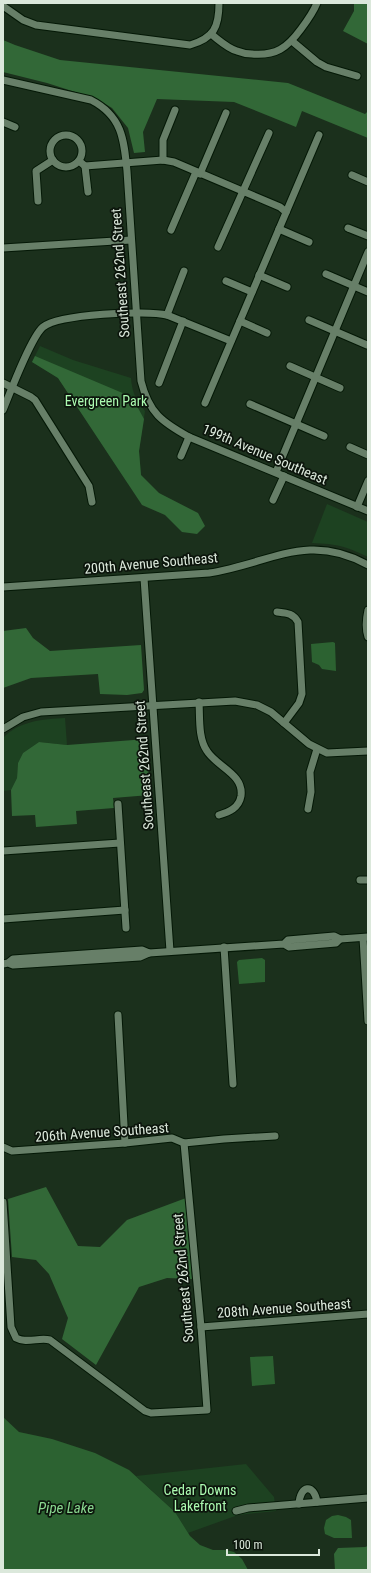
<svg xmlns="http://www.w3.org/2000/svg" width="371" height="1573" font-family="'Roboto Condensed',sans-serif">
<rect width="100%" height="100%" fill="#1b301c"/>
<g fill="#1d4221">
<path d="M 40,346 L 73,360 L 131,378 C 132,392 136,401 145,411 L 139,451 L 141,475 L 128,484 L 58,378 L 32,362 Z"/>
<path d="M 327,504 L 368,522 L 368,557 C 345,546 337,544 312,543 Z"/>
<path d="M 65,718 L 67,745 L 39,742 L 23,753 L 18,763 L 17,778 L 11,790 L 3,791 L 3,738 C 19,721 43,719 65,718 Z"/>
<path d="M 246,1464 L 274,1497 L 276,1511 L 238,1515 L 188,1533 L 175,1512 L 136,1476 Z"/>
</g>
<g fill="#326837">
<path d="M 354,3 L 368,3 L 368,44 L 343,31 L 354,11 Z"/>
<path d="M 3,40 L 15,45 L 60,60 L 288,83 L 365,114 L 368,111 L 368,138 L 302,111 L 296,127 L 234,102 L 157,99 L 143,132 L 145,152 L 134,153 L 128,128 L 112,108 L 97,99 L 47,83 L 3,72 Z"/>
<path d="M 35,356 L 132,397 L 144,419 L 139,451 L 141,475 L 159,493 L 198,513 L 205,526 L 197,534 L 182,532 L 165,515 L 142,505 L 58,378 L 32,362 Z"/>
<path d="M 26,628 L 33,638 L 50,651 L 141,645 L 144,690 L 142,693 L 127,695 L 100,694 L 98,674 L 31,678 L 3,688 L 3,631 Z"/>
<path d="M 147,739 L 150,795 L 113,798 L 114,808 L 76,811 L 77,824 L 36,827 L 35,815 L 12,816 L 11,790 L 17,778 L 18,763 L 23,753 L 39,742 L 67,745 Z"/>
<path d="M 46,1187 L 78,1246 L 100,1247 L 127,1220 L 186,1198 L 192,1279 L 167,1278 L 139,1287 L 96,1365 L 62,1339 L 68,1318 L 49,1274 L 36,1260 L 12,1257 L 8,1199 Z"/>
<path d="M 368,1546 L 368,1570 L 335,1570 L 334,1554 L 338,1548 L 365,1547 Z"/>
</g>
<g fill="#2c6231">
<path d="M 333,642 L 335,643 L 336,671 L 322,669 L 319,665 L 312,662 L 311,644 Z"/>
<path d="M 262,958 L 265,960 L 265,982 L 239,984 L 237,962 L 239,960 Z"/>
<path d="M 273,1356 L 275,1384 L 252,1386 L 250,1357 Z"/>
<path d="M 3,1417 L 19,1432 L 52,1439 L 95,1453 L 129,1470 L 175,1512 L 190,1536 L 200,1545 L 213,1550 L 226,1550 L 234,1552 L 242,1559 L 248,1570 L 3,1570 Z"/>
<path d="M 338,1515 L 346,1517 L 351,1520 L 352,1538 L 334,1538 L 325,1534 L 324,1528 L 326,1520 L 332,1516 Z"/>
</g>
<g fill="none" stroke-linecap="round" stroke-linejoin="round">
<defs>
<g id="minor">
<path d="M 3,6 L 23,20 L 36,25 L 190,45 C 214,38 219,27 219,3"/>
<path d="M 211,34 C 219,40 227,48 237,51 C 242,53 247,54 252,54 C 276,56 287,48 301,29 C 307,21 313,13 317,3"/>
<path d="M 292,41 L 317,62 L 326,67 L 357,76"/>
<path d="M 3,80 L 91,100 C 122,116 124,139 127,171 L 141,381 C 149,413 162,422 189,437 L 368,511"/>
<path d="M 3,122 L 15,127"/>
<circle cx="66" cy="151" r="16"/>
<path d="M 163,160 L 163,140 L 175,110"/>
<path d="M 79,161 L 85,166 L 163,160 L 174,162 L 280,207 L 286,212"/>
<path d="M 85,166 L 88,192"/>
<path d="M 200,174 L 226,113"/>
<path d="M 352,175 L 368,182"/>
<path d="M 38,201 L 36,171 L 53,160"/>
<path d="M 348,228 L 368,236"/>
<path d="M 279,229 L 309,242"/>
<path d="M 171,230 L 196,172"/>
<path d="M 218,247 L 269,133"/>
<path d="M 3,248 L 131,240"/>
<path d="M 326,274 L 368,292"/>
<path d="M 259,275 L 287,287"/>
<path d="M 226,281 L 252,292"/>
<path d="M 167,315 L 184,271"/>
<path d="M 309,320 L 367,345"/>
<path d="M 240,321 L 267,333"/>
<path d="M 290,366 L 340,388"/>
<path d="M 3,383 L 31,397 L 35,400 L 89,486 L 92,502"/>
<path d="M 159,383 L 183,321"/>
<path d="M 205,403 L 319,135"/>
<path d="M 250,404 L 324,436"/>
<path d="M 3,410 C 10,393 31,337 43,327 C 59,314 146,310 167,315 L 231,341"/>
<path d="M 350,447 L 368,455"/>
<path d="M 181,456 L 189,437"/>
<path d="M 276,472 L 368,252"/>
<path d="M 273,500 L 284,476"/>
<path d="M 357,507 L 368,481"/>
<path d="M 144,578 L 170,951"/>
<path d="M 3,587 L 209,573 C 269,564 307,531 368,565"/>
<path d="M 368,610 C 366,619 365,628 368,637"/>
<path d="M 277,612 C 286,613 293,613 298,622 L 302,694 L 299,703 L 284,723"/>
<path d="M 199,702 C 200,718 198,738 207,751 C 217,767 244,774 241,796 C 239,808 229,812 219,815"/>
<path d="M 3,729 L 23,717 L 41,712 L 235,701 L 257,705 L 271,712 L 309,744 L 327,753 L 368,751"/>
<path d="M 118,804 L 126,928"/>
<path d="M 308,809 L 311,792 L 310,772 L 317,749"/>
<path d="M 3,851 L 120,843"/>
<path d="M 360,880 L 368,880"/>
<path d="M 3,919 L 125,910"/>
<path d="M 363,938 L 368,1021"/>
<path d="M 340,939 L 368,937"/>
<path d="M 224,947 L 233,1084"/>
<path d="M 149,953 L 284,944 L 289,947 L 336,943 L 340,939 L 334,936 L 288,940 L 284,944"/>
<path d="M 3,964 L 8,963 L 13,965 L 140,957 L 149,953 L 142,950 L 13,959 L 8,963"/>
<path d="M 118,1015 L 125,1143"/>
<path d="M 3,1147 L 12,1151 L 125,1143 L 172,1138 L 184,1143 L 224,1139 L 275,1136"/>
<path d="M 3,1202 L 11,1327 L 16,1338 C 27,1344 39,1337 50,1340 L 145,1411 L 151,1413 L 207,1410 L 201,1327 L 184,1143"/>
<path d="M 201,1327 L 368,1314"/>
<path d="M 299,1504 C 300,1485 314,1483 317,1502"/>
<path d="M 236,1511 L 248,1508 L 368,1498"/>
</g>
</defs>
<use href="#minor" stroke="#041806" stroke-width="9"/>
<use href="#minor" stroke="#677f68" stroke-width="7"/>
</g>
<g text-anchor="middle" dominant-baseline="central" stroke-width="3.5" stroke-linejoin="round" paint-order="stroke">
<g font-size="14" fill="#dbe8db" stroke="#0c150c">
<text transform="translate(120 273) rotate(-94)">Southeast 262nd Street</text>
<text transform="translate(265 454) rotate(23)">199th Avenue Southeast</text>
<text transform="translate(151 563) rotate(-5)">200th Avenue Southeast</text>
<text transform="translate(144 765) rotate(-94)">Southeast 262nd Street</text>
<text transform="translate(102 1132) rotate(-4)">206th Avenue Southeast</text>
<text transform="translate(183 1278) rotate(-95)">Southeast 262nd Street</text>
<text transform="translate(284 1308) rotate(-4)">208th Avenue Southeast</text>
</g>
<g font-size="14" fill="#acfbb1" stroke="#0c150c">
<text x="106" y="401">Evergreen Park</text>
<text x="200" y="1490">Cedar Downs<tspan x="200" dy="16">Lakefront</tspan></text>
</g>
<g font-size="15" font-style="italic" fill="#89d78f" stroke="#0c150c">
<text x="66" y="1508">Pipe Lake</text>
</g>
</g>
<rect width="371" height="1573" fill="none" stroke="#dbe8db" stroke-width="8"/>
<path d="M227 1549v6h92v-6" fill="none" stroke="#dbe8db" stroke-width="2"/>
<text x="233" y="1549" font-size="12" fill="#dbe8db" stroke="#0c150c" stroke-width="3" paint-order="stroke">100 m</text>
</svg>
